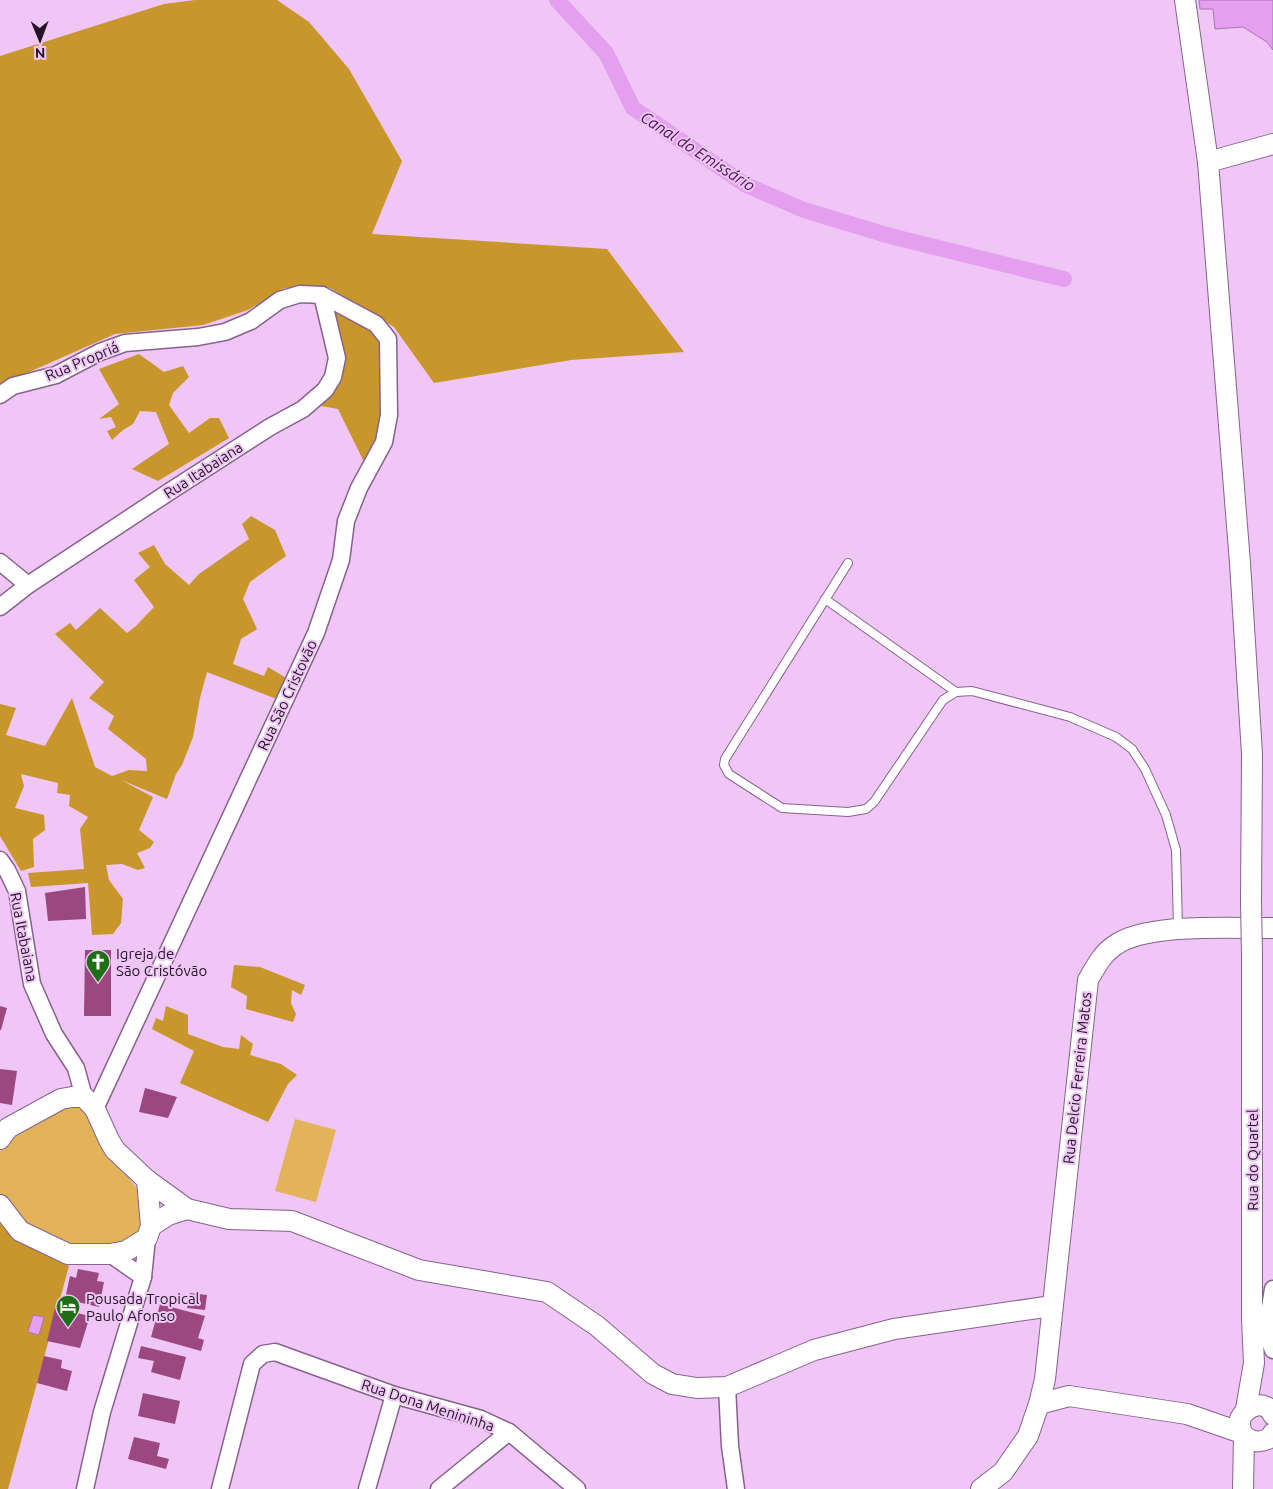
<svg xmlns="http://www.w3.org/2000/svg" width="1273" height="1489" font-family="Ubuntu,sans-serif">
<rect width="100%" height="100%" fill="#efc6f6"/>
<g fill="#e2b358">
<path d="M 81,1104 L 91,1111 L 92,1128 L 100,1143 L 136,1187 L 146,1207 L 144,1226 L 133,1239 L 117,1248 L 64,1245 L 43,1238 L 16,1214 L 0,1195 L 0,1151 L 5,1143 L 35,1125 L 55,1110 Z"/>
<path d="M 295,1119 L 336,1130 L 316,1202 L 275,1191 Z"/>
</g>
<g fill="#c8962b">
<path d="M 195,0 L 277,0 L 309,22 L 349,69 L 402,161 L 372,234 L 607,249 L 684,352 L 571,360 L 434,383 L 394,327 L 330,288 L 285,288 L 248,310 L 203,325 L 115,334 L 0,385 L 0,56 L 164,4 Z"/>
<path d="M 330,304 L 372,327 L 384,343 L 384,414 L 378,442 L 365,464 L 338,409 L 321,406 L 335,383 Z"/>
<path d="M 139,354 L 164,372 L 183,366 L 189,377 L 173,393 L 169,405 L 189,433 L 210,418 L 219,418 L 229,438 L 158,481 L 132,469 L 169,444 L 156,412 L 140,411 L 133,424 L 123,430 L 112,440 L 107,431 L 116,427 L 111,417 L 99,419 L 119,404 L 99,369 Z"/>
<path d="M 251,516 L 275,530 L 286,556 L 250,582 L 243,599 L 257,629 L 241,639 L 233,664 L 264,676 L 268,667 L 288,679 L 279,700 L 207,672 L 200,698 L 193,737 L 182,765 L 176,774 L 167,799 L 121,780 L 153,797 L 139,830 L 154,842 L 150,848 L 137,853 L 145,868 L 138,870 L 122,864 L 106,865 L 109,880 L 123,899 L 121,923 L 113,934 L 92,935 L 88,883 L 31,887 L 28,873 L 84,869 L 80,829 L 88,817 L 69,806 L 70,795 L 57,793 L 58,783 L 21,774 L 24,786 L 15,808 L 44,815 L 45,830 L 33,839 L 34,867 L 21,871 L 0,836 L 0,704 L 16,708 L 6,735 L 45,746 L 72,698 L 95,767 L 112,776 L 129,770 L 147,771 L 146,759 L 108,729 L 114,716 L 89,698 L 104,682 L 55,634 L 70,623 L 76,630 L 100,608 L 127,633 L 136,626 L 154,607 L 134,580 L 150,567 L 138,553 L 154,545 L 165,564 L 189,585 L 199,574 L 249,539 L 242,524 Z"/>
<path d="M 234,965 L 260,967 L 305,985 L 301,995 L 292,990 L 291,1003 L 296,1014 L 293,1022 L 246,1009 L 247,996 L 231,987 Z"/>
<path d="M 166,1006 L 188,1015 L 188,1034 L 223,1047 L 239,1049 L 241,1035 L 253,1044 L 250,1055 L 281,1064 L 297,1075 L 288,1084 L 268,1122 L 180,1083 L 194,1051 L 152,1029 L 156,1018 L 163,1021 Z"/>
<path d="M 0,1219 L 15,1238 L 69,1266 L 8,1489 L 0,1489 Z"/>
</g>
<g fill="#e4a0ef" stroke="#aa76b2">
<path d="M 1199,0 L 1273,0 L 1273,50 L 1267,42 L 1243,27 L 1215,29 L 1213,9 L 1200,9 Z"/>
<path d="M 33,1315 L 44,1317 L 39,1335 L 28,1332 Z"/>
</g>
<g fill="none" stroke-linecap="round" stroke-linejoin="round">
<path stroke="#e4a0ef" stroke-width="16" d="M 557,0 L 606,53 L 633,108 L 746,185 L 804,210 L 890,236 L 1064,279"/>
</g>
<g fill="#9b4880">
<path d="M 85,887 L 86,919 L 48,921 L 45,893 Z"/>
<path d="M 85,950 L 111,950 L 111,1016 L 84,1016 Z"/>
<path d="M 0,1006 L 7,1008 L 1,1030 L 0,1030 Z"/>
<path d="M 0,1069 L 17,1071 L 12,1105 L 0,1103 Z"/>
<path d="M 145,1088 L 177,1097 L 168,1118 L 139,1112 Z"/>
<path d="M 78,1269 L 99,1273 L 97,1281 L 104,1282 L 99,1307 L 65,1299 L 70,1276 L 76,1278 Z"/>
<path d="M 190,1293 L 207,1295 L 205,1310 L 187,1308 Z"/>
<path d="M 160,1304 L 205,1316 L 198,1338 L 204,1340 L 201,1351 L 151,1337 Z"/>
<path d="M 55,1308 L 90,1316 L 80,1348 L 47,1341 Z"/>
<path d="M 141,1346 L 186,1357 L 180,1380 L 151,1372 L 154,1361 L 138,1358 Z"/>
<path d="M 44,1356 L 62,1360 L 61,1368 L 72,1371 L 67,1391 L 37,1383 Z"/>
<path d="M 143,1393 L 180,1401 L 175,1424 L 138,1416 Z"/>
<path d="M 134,1437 L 160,1443 L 157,1456 L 169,1459 L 166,1469 L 128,1459 Z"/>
</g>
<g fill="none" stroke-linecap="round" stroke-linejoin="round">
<defs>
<g id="service">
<path d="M 848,563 L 725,759 L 724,765 L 729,774 L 782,808 L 848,812 L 866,809 L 874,802 L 943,700 L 956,692 L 972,691 L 1070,717 L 1116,737 L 1132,749 L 1145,769 L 1166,815 L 1176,850 L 1178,927"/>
<path d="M 825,599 L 956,692"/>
</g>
<g id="minor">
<path d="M 0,395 L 13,386 L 56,375 L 100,352 L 125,343 L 198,337 L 225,332 L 251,321 L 280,300 L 300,294 L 322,295 L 376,324 L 388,339 L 389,415 L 384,442 L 359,488 L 346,521 L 341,560 L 316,633 L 95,1109"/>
<path d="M 0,562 L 28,585"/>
<path d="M 0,607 L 28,585 L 172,490 L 270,427 L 303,409 L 325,390 L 333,377 L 337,358 L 322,295"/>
<path d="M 0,860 L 7,870 L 17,891 L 32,984 L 54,1034 L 76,1068 L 84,1097"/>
<path d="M 110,1254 L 143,1277"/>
<path d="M 1273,1289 C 1270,1309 1264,1331 1273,1350"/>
<path d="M 727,1387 L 730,1446 L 736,1489"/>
<path d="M 85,1489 L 102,1412 L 143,1277 L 147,1238"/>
<path d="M 220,1489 L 252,1364 L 263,1354 L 275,1352 L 394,1395 L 481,1419 L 509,1432 L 577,1489"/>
<path d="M 367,1489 L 394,1395"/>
<path d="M 439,1489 L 509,1432"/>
</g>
<g id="tertiary">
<path d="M 1185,0 L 1208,162 L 1240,563 L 1252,754 L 1251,902"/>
<path d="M 1208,162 L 1273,144"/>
<path d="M 0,1139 L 8,1128 L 61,1099 L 72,1097 L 84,1097 L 95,1109 L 109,1140 L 115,1150 L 147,1180 L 187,1209 L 229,1219 L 292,1221 L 419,1270 L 547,1292 L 597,1326 L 653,1374 L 672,1384 L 697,1388 L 727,1387 L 814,1350 L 894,1329 L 1052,1306"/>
<path d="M 0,1205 L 20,1231 L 68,1254 L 110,1254 L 126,1251 L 147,1238 L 151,1226 L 147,1180"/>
<path d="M 151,1226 L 168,1215 L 187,1209"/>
<path d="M 1039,1404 L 1069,1396 L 1187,1414 L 1242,1433"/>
<path d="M 1246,1409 L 1254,1363 L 1252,1319 L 1252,956"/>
<path d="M 1273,1415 C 1266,1398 1246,1406 1240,1419 C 1240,1423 1240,1430 1243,1434 C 1250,1444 1268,1444 1273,1433"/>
<path d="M 981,1489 L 1003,1472 L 1028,1436 L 1039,1404 L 1045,1379 L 1088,980 C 1095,968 1102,954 1114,946 C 1146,922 1232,929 1273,928"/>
<path d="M 1243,1489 L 1244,1436"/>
</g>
</defs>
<use href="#service" stroke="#87628d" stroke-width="10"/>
<use href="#minor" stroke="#87628d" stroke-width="19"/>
<use href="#tertiary" stroke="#87628d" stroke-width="22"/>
<use href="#service" stroke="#fff" stroke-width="8"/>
<use href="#minor" stroke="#fff" stroke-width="16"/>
<use href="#tertiary" stroke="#fff" stroke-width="20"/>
<defs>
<path id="tertiary-bridge" d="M 1251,902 L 1252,956"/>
</defs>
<use href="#tertiary-bridge" stroke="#87628d" stroke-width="22" stroke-linecap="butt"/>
<use href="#tertiary-bridge" stroke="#fff" stroke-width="20"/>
</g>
<defs>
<symbol id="church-pin" viewBox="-11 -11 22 30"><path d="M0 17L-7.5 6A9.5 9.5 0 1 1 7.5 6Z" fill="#1d6e14" stroke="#efc6f6"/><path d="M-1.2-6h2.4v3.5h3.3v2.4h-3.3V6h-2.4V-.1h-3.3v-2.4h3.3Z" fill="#fff"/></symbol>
<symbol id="hotel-pin" viewBox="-11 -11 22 30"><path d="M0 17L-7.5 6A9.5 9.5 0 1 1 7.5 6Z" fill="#1d6e14" stroke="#efc6f6"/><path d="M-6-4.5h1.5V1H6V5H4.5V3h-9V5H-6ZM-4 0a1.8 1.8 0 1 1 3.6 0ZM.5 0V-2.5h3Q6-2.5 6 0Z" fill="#fff"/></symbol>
</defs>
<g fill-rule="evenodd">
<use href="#church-pin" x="84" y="948" width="28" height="38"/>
<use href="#hotel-pin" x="54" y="1293" width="28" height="38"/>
</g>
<g text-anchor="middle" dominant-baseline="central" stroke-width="4" stroke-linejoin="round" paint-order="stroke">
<g font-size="15" fill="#231425" stroke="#efc6f6">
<text transform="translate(82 361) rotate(-23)">Rua Propriá</text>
<text transform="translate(203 470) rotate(-33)">Rua Itabaiana</text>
<text transform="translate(287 695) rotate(-65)">Rua São Cristovão</text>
<text transform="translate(24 937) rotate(79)">Rua Itabaiana</text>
<text transform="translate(1077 1078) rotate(-84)">Rua Delcio Ferreira Matos</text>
<text transform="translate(1252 1160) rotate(-90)">Rua do Quartel</text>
<text transform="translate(428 1405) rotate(18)">Rua Dona Menininha</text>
</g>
<g font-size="15" fill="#231425" stroke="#efc6f6" text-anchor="start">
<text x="116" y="953">Igreja de<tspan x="116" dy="17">São Cristóvão</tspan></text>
<text x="86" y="1298">Pousada Tropical<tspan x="86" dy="17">Paulo Afonso</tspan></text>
</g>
<g font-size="16" font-style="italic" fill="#4c0d55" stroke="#efc6f6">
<text transform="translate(698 151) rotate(33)">Canal do Emissário</text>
</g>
</g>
<g transform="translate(40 40) rotate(179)" stroke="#efc6f6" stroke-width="4" paint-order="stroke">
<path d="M0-4L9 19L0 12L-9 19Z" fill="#231425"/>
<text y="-8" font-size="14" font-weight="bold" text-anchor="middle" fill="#231425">N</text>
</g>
</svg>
